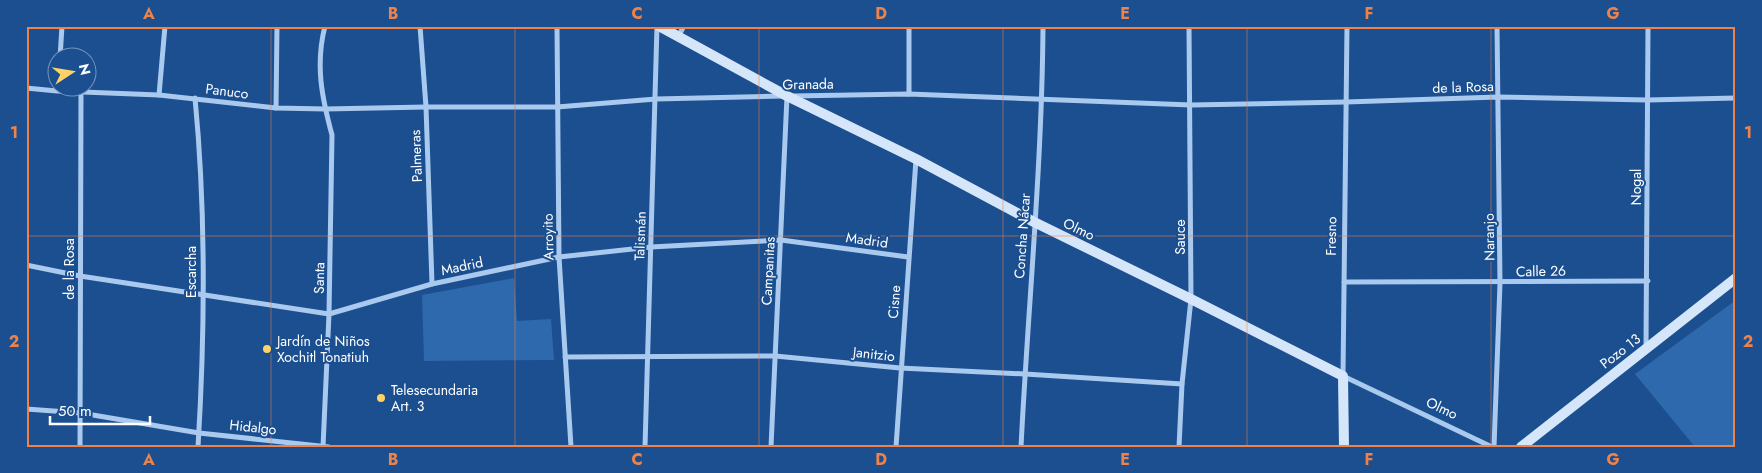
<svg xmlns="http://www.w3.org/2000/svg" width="1762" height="473" font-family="Jost,sans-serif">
<rect width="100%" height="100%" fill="#1b4f8f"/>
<g fill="#2e69ad">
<path d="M 514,278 L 517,321 L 551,319 L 554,360 L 424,361 L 422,295 Z"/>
<path d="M 1736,300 L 1736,447 L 1695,447 L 1635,374 Z"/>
</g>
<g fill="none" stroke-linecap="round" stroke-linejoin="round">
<g stroke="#a9c9ee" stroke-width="5">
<path d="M 420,26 L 426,107 L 432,284"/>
<path d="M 557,26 L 559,257 L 571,447"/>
<path d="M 1347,26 L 1343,376 L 1492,447"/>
<path d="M 679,35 L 684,26"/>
<path d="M 60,58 L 62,26"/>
<path d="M 26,88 L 57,91 L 159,95 L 276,108 L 325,109 L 426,107 L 557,107 L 656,99 L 783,96"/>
<path d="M 909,94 L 909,26"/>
<path d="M 159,95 L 165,26"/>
<path d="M 792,96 L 909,94 L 1191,105 L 1346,102 L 1498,97 L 1647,100 L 1736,98"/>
<path d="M 195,98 C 206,212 205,332 198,447"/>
<path d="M 276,108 L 277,26"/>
<path d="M 26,265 L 80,276 L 329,314 L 432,284 L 559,257 L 651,247 L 781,240 L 908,257"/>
<path d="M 1344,282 L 1648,281"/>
<path d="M 1646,348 L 1648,26"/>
<path d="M 565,357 L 775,356 L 900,368 L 1025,374 L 1182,384"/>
<path d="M 26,409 L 81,413 L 199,433 L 329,447"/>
<path d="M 80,447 L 81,92"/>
<path d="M 323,447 L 329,314 L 332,135 C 322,98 315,65 325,26"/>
<path d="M 645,447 L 657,26"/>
<path d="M 771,447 L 787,96"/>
<path d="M 896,447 L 916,159"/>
<path d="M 1021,447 C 1028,307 1042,167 1043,26"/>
<path d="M 1179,447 L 1182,384 L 1191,299 L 1189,26"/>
<path d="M 1494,447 L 1500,283 L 1497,26"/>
</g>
<g stroke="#d6e6fa" stroke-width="10">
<path d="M 659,26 L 787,96 L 916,159 L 1034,222 L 1191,299 L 1343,376 L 1344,447"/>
<path d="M 1521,447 L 1736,278"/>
</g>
</g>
<path fill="none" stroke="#ee8249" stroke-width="1" stroke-opacity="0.55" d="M 271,26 L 271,447M 515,26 L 515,447M 759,26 L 759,447M 1003,26 L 1003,447M 1247,26 L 1247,447M 1491,26 L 1491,447M 26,236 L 1736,236"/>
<g fill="#ffd166" stroke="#1b4f8f" stroke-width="2">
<circle cx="267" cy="349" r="5"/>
<circle cx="381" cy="398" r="5"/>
</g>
<g text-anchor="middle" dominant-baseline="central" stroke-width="4" stroke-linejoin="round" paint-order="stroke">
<g font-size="14" fill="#fff" stroke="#1b4f8f">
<text transform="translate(808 84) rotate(-1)">Granada</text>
<text transform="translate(1463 87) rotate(-2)">de la Rosa</text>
<text transform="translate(227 91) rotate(7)">Panuco</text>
<text transform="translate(416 156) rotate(-92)">Palmeras</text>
<text transform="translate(1636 187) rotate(-90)">Nogal</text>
<text transform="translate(1079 229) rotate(26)">Olmo</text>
<text transform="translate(640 236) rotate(-88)">Talismán</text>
<text transform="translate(1022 236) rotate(-86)">Concha Nácar</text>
<text transform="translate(1331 236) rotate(-89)">Fresno</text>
<text transform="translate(548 237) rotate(-91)">Arroyito</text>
<text transform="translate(1180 237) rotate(-90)">Sauce</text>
<text transform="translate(1489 237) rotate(-91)">Naranjo</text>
<text transform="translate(867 240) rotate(8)">Madrid</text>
<text transform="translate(462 266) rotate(-12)">Madrid</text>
<text transform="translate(69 269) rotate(-90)">de la Rosa</text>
<text transform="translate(768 271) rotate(-87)">Campanitas</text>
<text transform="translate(1541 271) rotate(-1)">Calle 26</text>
<text transform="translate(191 272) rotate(-90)">Escarcha</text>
<text transform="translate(319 278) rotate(-89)">Santa</text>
<text transform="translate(894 302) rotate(-86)">Cisne</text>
<text transform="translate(1620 351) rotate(-38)">Pozo 13</text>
<text transform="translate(874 354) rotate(6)">Janitzio</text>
<text transform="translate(1442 408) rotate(25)">Olmo</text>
<text transform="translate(253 427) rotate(6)">Hidalgo</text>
</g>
<g font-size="14" fill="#fff" stroke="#1b4f8f" text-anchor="start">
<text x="277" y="341">Jardín de Niños<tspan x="277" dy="16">Xochitl Tonatiuh</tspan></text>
<text x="391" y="390">Telesecundaria<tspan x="391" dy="16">Art. 3</tspan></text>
</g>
</g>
<rect width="1762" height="473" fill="none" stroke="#1b4f8f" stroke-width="55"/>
<g transform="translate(72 72) rotate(78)"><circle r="24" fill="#1b4f8f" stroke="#7695bc"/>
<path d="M0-4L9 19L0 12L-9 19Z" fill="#ffd166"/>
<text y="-8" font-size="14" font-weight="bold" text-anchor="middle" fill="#ffffff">N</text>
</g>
<path d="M50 416v8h100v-8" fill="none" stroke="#ffffff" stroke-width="2.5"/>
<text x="58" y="416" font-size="15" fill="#ffffff" stroke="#1b4f8f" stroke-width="4" paint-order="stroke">50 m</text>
<rect x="28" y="28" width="1706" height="418" fill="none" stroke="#ee8249" stroke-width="2"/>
<g font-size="16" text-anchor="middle" font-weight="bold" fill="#ee8249">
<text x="149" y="19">A</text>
<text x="393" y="19">B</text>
<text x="637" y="19">C</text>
<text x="881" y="19">D</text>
<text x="1125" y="19">E</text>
<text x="1369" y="19">F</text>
<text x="1613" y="19">G</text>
<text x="14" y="138">1</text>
<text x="1748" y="138">1</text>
<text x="14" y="347">2</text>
<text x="1748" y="347">2</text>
<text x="149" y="465">A</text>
<text x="393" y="465">B</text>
<text x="637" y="465">C</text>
<text x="881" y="465">D</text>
<text x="1125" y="465">E</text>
<text x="1369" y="465">F</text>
<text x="1613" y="465">G</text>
</g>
</svg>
